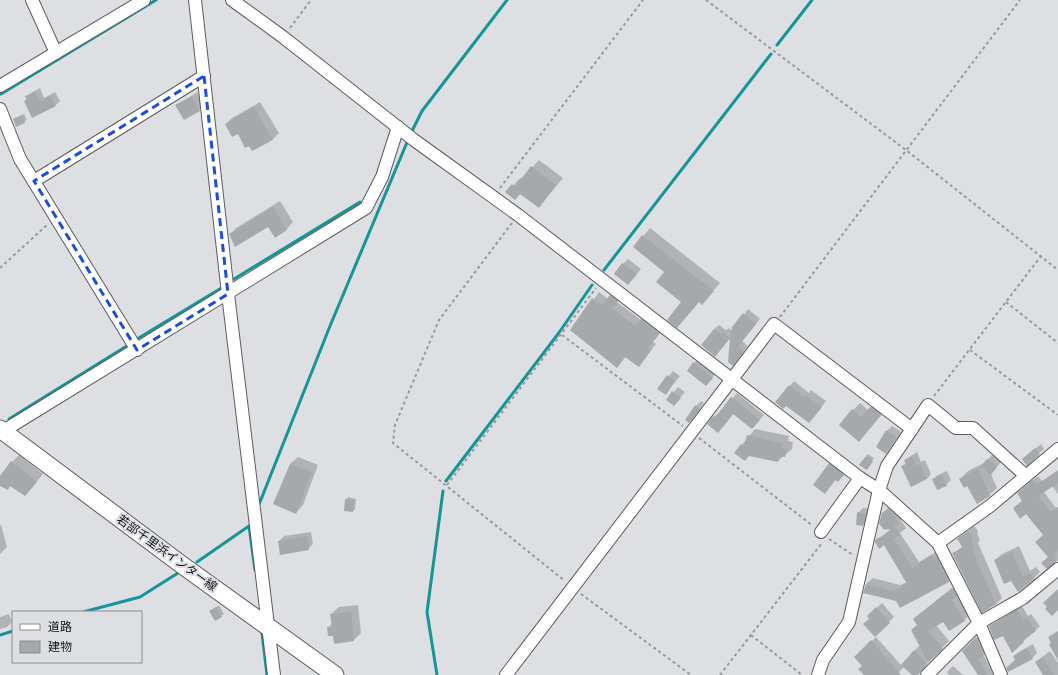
<svg xmlns="http://www.w3.org/2000/svg" width="1058" height="675" font-family="'Asap Condensed','Noto Sans JP',sans-serif">
<rect width="100%" height="100%" fill="#dddfe3"/>
<g fill="#0003">
<path d="M 40,88 L 44,98 L 55,92 L 60,101 L 56,105 L 25,101 L 31,93 Z"/>
<path d="M 197,92 L 204,106 L 199,110 L 177,106 Z"/>
<path d="M 260,102 L 279,133 L 273,139 L 252,150 L 238,133 L 226,124 L 232,118 Z"/>
<path d="M 24,114 L 27,120 L 17,125 L 14,119 Z"/>
<path d="M 539,160 L 563,178 L 539,207 L 520,193 L 507,192 L 520,178 L 522,179 Z"/>
<path d="M 280,201 L 293,222 L 287,229 L 275,236 L 268,226 L 230,235 L 236,228 Z"/>
<path d="M 650,228 L 720,283 L 702,304 L 699,301 L 677,327 L 682,302 L 666,272 L 634,247 Z"/>
<path d="M 628,259 L 641,269 L 633,279 L 623,264 Z"/>
<path d="M 616,290 L 623,295 L 617,302 L 641,320 L 647,314 L 665,327 L 653,342 L 656,344 L 639,366 L 626,356 L 617,367 L 572,330 L 599,292 L 608,299 Z"/>
<path d="M 748,309 L 760,319 L 742,341 L 748,346 L 737,360 L 732,336 L 715,356 L 714,329 L 719,325 L 726,330 L 729,328 L 732,331 Z"/>
<path d="M 699,358 L 717,372 L 706,385 L 694,363 Z"/>
<path d="M 673,371 L 680,376 L 666,393 L 659,388 Z"/>
<path d="M 794,381 L 809,393 L 811,390 L 826,401 L 814,417 L 790,386 Z"/>
<path d="M 678,387 L 685,392 L 674,405 L 667,400 Z"/>
<path d="M 737,393 L 764,415 L 757,423 L 734,413 L 723,427 L 713,418 L 721,411 Z"/>
<path d="M 701,401 L 704,403 L 694,417 L 696,406 Z"/>
<path d="M 878,401 L 887,408 L 859,441 L 853,410 L 860,403 L 868,410 Z"/>
<path d="M 892,426 L 901,432 L 886,453 L 887,431 Z"/>
<path d="M 755,429 L 789,436 L 788,441 L 793,442 L 792,449 L 778,461 L 735,453 Z"/>
<path d="M 1041,444 L 1044,449 L 1039,453 L 1028,455 Z"/>
<path d="M 917,452 L 921,462 L 925,460 L 931,474 L 927,479 L 903,467 L 906,463 L 905,460 Z"/>
<path d="M 868,454 L 874,458 L 869,467 L 866,456 Z"/>
<path d="M 19,455 L 43,474 L 32,487 L 12,462 Z"/>
<path d="M 992,455 L 1001,462 L 991,474 L 997,488 L 989,495 L 960,479 L 968,471 L 986,462 Z"/>
<path d="M 298,457 L 318,465 L 303,505 L 296,513 L 290,464 Z"/>
<path d="M 834,459 L 848,470 L 843,476 L 836,479 L 825,493 L 829,464 Z"/>
<path d="M 1058,470 L 1058,494 L 1052,486 L 1044,492 L 1056,508 L 1058,507 L 1058,559 L 1047,567 L 1049,557 L 1044,535 L 1027,513 L 1014,508 L 1023,500 L 1023,488 L 1038,476 L 1042,481 Z"/>
<path d="M 947,471 L 951,480 L 946,485 L 933,479 L 938,475 Z"/>
<path d="M 348,497 L 356,499 L 355,509 L 353,511 L 346,500 Z"/>
<path d="M 889,507 L 905,516 L 901,520 L 906,528 L 900,533 L 919,562 L 939,550 L 955,575 L 949,581 L 900,607 L 896,600 L 866,584 L 873,578 L 900,585 L 907,582 L 885,544 L 876,541 L 891,529 L 882,513 Z"/>
<path d="M 863,508 L 870,509 L 868,520 L 863,525 L 858,513 Z"/>
<path d="M 1,525 L 7,547 L 0,554 L 0,525 Z"/>
<path d="M 974,526 L 978,531 L 977,533 L 980,540 L 978,543 L 1002,598 L 996,604 L 983,611 L 954,553 L 963,546 L 958,539 Z"/>
<path d="M 311,532 L 313,544 L 308,549 L 279,541 L 284,536 Z"/>
<path d="M 1019,546 L 1030,571 L 1036,567 L 1040,572 L 1033,579 L 1011,580 L 995,560 L 1002,554 Z"/>
<path d="M 960,582 L 971,614 L 964,620 L 943,620 L 936,625 L 949,641 L 916,675 L 914,675 L 904,667 L 896,675 L 865,675 L 863,666 L 855,657 L 876,637 L 901,665 L 920,645 L 918,624 L 914,619 Z"/>
<path d="M 882,603 L 894,617 L 875,635 L 871,619 L 873,611 Z"/>
<path d="M 219,605 L 224,614 L 221,616 L 210,611 Z"/>
<path d="M 358,605 L 361,633 L 354,640 L 334,635 L 328,628 L 332,623 L 331,614 L 339,607 Z"/>
<path d="M 1022,606 L 1028,616 L 1031,614 L 1040,626 L 1013,651 L 1003,635 L 990,626 Z"/>
<path d="M 9,614 L 12,622 L 7,627 L 0,629 L 0,617 Z"/>
<path d="M 981,633 L 989,649 L 983,654 L 994,675 L 979,675 L 963,651 Z"/>
<path d="M 1033,644 L 1037,653 L 1032,658 L 1016,660 L 1014,656 L 1019,652 Z"/>
<path d="M 1050,651 L 1058,663 L 1058,675 L 1044,675 L 1036,662 Z"/>
<path d="M 953,666 L 963,675 L 949,675 L 947,672 Z"/>
</g>
<g fill="none" stroke-linecap="round" stroke-linejoin="round">
<g stroke="#169598" stroke-width="3">
<path d="M 777,45 L 812,0"/>
<path d="M 1,94 L 156,0"/>
<path d="M 411,133 L 422,111 L 507,0"/>
<path d="M 604,270 L 771,54"/>
<path d="M 234,279 L 360,202"/>
<path d="M 137,339 L 223,287"/>
<path d="M 9,419 L 130,344"/>
<path d="M 446,481 L 558,334 L 592,285"/>
<path d="M 258,507 L 330,326 L 408,140"/>
<path d="M 197,562 L 249,526 L 255,570"/>
<path d="M 83,612 L 140,597 L 178,573"/>
<path d="M 262,633 L 267,675"/>
<path d="M 0,635 L 13,631"/>
<path d="M 437,675 L 427,612 L 443,491"/>
</g>
</g>
<g fill="#a6a9ac">
<path d="M 35,92 L 40,102 L 50,96 L 56,106 L 32,118 L 24,101 L 27,100 L 25,96 Z"/>
<path d="M 192,96 L 200,111 L 184,120 L 175,105 Z"/>
<path d="M 254,107 L 273,140 L 252,151 L 249,146 L 245,148 L 238,134 L 232,137 L 225,124 Z"/>
<path d="M 22,115 L 25,123 L 16,127 L 13,119 Z"/>
<path d="M 531,166 L 556,185 L 539,208 L 520,194 L 515,200 L 505,192 L 512,184 L 515,187 Z"/>
<path d="M 273,207 L 287,230 L 275,238 L 268,227 L 235,247 L 229,234 Z"/>
<path d="M 642,235 L 714,291 L 702,305 L 699,302 L 677,328 L 667,320 L 681,302 L 656,282 L 664,272 L 633,247 Z"/>
<path d="M 622,263 L 637,274 L 628,285 L 614,274 Z"/>
<path d="M 610,295 L 618,301 L 612,308 L 635,326 L 641,319 L 659,334 L 648,348 L 651,350 L 639,367 L 625,357 L 617,368 L 570,330 L 592,298 L 602,305 Z"/>
<path d="M 743,313 L 756,324 L 738,347 L 744,351 L 733,366 L 728,362 L 730,338 L 715,357 L 701,345 L 714,329 L 721,334 L 723,332 L 730,338 L 732,327 Z"/>
<path d="M 693,362 L 713,378 L 706,386 L 687,371 Z"/>
<path d="M 667,375 L 675,381 L 666,395 L 657,389 Z"/>
<path d="M 789,385 L 804,397 L 806,395 L 822,407 L 809,423 L 786,406 L 783,409 L 775,402 Z"/>
<path d="M 672,391 L 681,398 L 674,406 L 666,400 Z"/>
<path d="M 731,397 L 760,420 L 752,429 L 733,414 L 718,433 L 707,424 L 712,417 L 717,415 Z"/>
<path d="M 695,405 L 700,409 L 689,423 L 685,420 Z"/>
<path d="M 870,407 L 881,415 L 859,442 L 839,425 L 852,409 L 861,417 Z"/>
<path d="M 886,430 L 897,438 L 886,454 L 876,447 Z"/>
<path d="M 747,435 L 782,443 L 781,448 L 787,449 L 785,457 L 780,456 L 778,462 L 749,456 L 745,461 L 734,453 L 741,444 L 744,446 Z"/>
<path d="M 1035,448 L 1040,454 L 1027,466 L 1022,459 Z"/>
<path d="M 866,456 L 873,461 L 867,470 L 859,465 Z"/>
<path d="M 912,456 L 916,466 L 920,464 L 927,479 L 911,487 L 901,466 L 906,464 L 904,460 Z"/>
<path d="M 987,459 L 997,467 L 990,476 L 982,465 Z"/>
<path d="M 11,461 L 37,482 L 25,496 L 10,486 L 8,490 L 0,486 L 0,476 Z"/>
<path d="M 829,463 L 844,475 L 838,482 L 835,480 L 825,494 L 813,485 Z"/>
<path d="M 290,464 L 312,472 L 296,514 L 273,504 Z"/>
<path d="M 978,469 L 990,496 L 977,504 L 967,486 L 964,488 L 959,479 Z"/>
<path d="M 1058,471 L 1058,483 L 1038,496 L 1051,512 L 1058,507 L 1058,551 L 1054,554 L 1058,560 L 1047,569 L 1041,563 L 1048,557 L 1035,542 L 1043,535 L 1026,514 L 1020,519 L 1013,508 L 1022,501 L 1017,493 L 1033,480 L 1036,485 Z"/>
<path d="M 942,475 L 947,486 L 937,490 L 932,479 Z"/>
<path d="M 345,499 L 354,500 L 353,512 L 344,511 Z"/>
<path d="M 889,509 L 899,523 L 894,526 L 900,535 L 894,539 L 912,568 L 932,555 L 934,559 L 937,558 L 949,582 L 900,608 L 896,601 L 863,593 L 866,584 L 893,591 L 907,584 L 884,545 L 879,549 L 875,542 L 875,540 L 892,530 L 883,529 L 879,523 L 882,513 Z"/>
<path d="M 857,512 L 866,514 L 863,526 L 856,525 Z"/>
<path d="M 968,531 L 973,538 L 971,539 L 975,547 L 972,548 L 978,564 L 996,604 L 982,613 L 952,553 L 963,548 L 957,539 Z"/>
<path d="M 307,536 L 309,550 L 280,555 L 278,541 Z"/>
<path d="M 1012,552 L 1023,577 L 1029,573 L 1034,579 L 1018,592 L 1011,581 L 1004,584 L 994,560 Z"/>
<path d="M 952,588 L 957,596 L 951,599 L 965,621 L 949,631 L 943,622 L 928,631 L 943,649 L 928,662 L 911,630 L 917,625 L 913,619 Z"/>
<path d="M 1058,589 L 1058,610 L 1052,616 L 1045,609 L 1047,607 L 1043,603 Z"/>
<path d="M 216,607 L 222,617 L 215,621 L 209,611 Z"/>
<path d="M 876,607 L 890,623 L 875,637 L 863,624 L 869,619 L 867,616 Z"/>
<path d="M 1017,610 L 1023,620 L 1026,617 L 1036,631 L 1023,640 L 1024,642 L 1012,653 L 1003,636 L 994,640 L 989,626 Z"/>
<path d="M 351,612 L 354,641 L 334,644 L 333,636 L 328,636 L 327,627 L 332,627 L 330,614 Z"/>
<path d="M 1058,631 L 1058,661 L 1049,644 L 1051,643 L 1048,637 Z"/>
<path d="M 976,637 L 984,655 L 978,658 L 987,675 L 978,675 L 962,651 Z"/>
<path d="M 871,640 L 901,675 L 864,675 L 858,669 L 862,666 L 854,657 Z"/>
<path d="M 1027,648 L 1033,659 L 1008,672 L 1006,668 L 1015,660 L 1013,656 Z"/>
<path d="M 914,650 L 927,664 L 918,675 L 912,675 L 901,665 Z"/>
<path d="M 1043,657 L 1054,675 L 1043,675 L 1035,662 Z"/>
</g>
<g fill="none" stroke-linecap="round" stroke-linejoin="round">
<defs>
<g id="street">
<path d="M 32,0 L 56,53"/>
<path d="M 195,0 L 228,294 L 274,675"/>
<path d="M 232,0 L 283,37 L 414,140 L 518,215 L 860,478 L 879,490 L 938,543 L 979,623 L 1001,675"/>
<path d="M 0,86 L 144,0"/>
<path d="M 0,109 L 20,159 L 137,350"/>
<path d="M 34,181 L 204,76"/>
<path d="M 0,433 L 366,208 L 382,177 L 398,127"/>
<path d="M 821,532 L 860,478"/>
<path d="M 938,543 L 990,506 L 1058,449"/>
<path d="M 506,675 L 774,324 L 912,429"/>
<path d="M 818,675 L 823,660 L 849,622 L 879,490 L 887,466 L 928,405 L 956,428 L 973,428 L 1026,476"/>
<path d="M 927,675 L 979,623 L 1023,598 L 1058,569"/>
</g>
<path id="secondary" d="M 0,429 L 182,565 L 335,675"/>
</defs>
<use href="#street" stroke="#5a5c5f" stroke-width="14"/>
<use href="#secondary" stroke="#5a5c5f" stroke-width="19"/>
<g stroke="#97999c" stroke-width="2" stroke-dasharray="3 3" stroke-linecap="butt">
<path d="M 706,0 L 906,150 L 1058,270"/>
<path d="M 290,28 L 311,0"/>
<path d="M 500,188 L 643,0"/>
<path d="M 512,223 L 439,320 L 395,425 L 393,443 L 565,581"/>
<path d="M 0,268 L 48,224"/>
<path d="M 1006,302 L 1058,343"/>
<path d="M 780,317 L 1020,0"/>
<path d="M 562,335 L 683,426"/>
<path d="M 970,350 L 1058,415"/>
<path d="M 934,396 L 1041,256"/>
<path d="M 699,438 L 813,526"/>
<path d="M 447,485 L 596,288"/>
<path d="M 829,539 L 853,555"/>
<path d="M 581,594 L 691,675"/>
<path d="M 751,635 L 802,675"/>
<path d="M 720,675 L 822,543"/>
</g>
<use href="#street" stroke="#fff" stroke-width="12"/>
<use href="#secondary" stroke="#fff" stroke-width="17"/>
</g>
<path fill="none" stroke="#1d4ed8" stroke-width="3" stroke-dasharray="8 5" stroke-linejoin="round" d="M 204,76 L 228,294 L 137,350 L 34,181 Z"/>
<g text-anchor="middle" dominant-baseline="central" stroke-width="4" stroke-linejoin="round" paint-order="stroke">
<g font-size="12" fill="#131415" stroke="#dddfe3">
<text transform="translate(167 553) rotate(36)">若部千里浜インター線</text>
</g>
</g>
<rect x="12" y="611" width="130" height="52" fill="#dddfe3" stroke="#8c8e91"/>
<rect x="20" y="624" width="20" height="6" fill="#ffffff" stroke="#8c8e91"/>
<text x="48" y="631" font-size="12" fill="#131415">道路</text>
<rect x="20" y="641" width="20" height="12" fill="#a6a9ac" stroke="#8c8e91"/>
<text x="48" y="651" font-size="12" fill="#131415">建物</text>
</svg>
